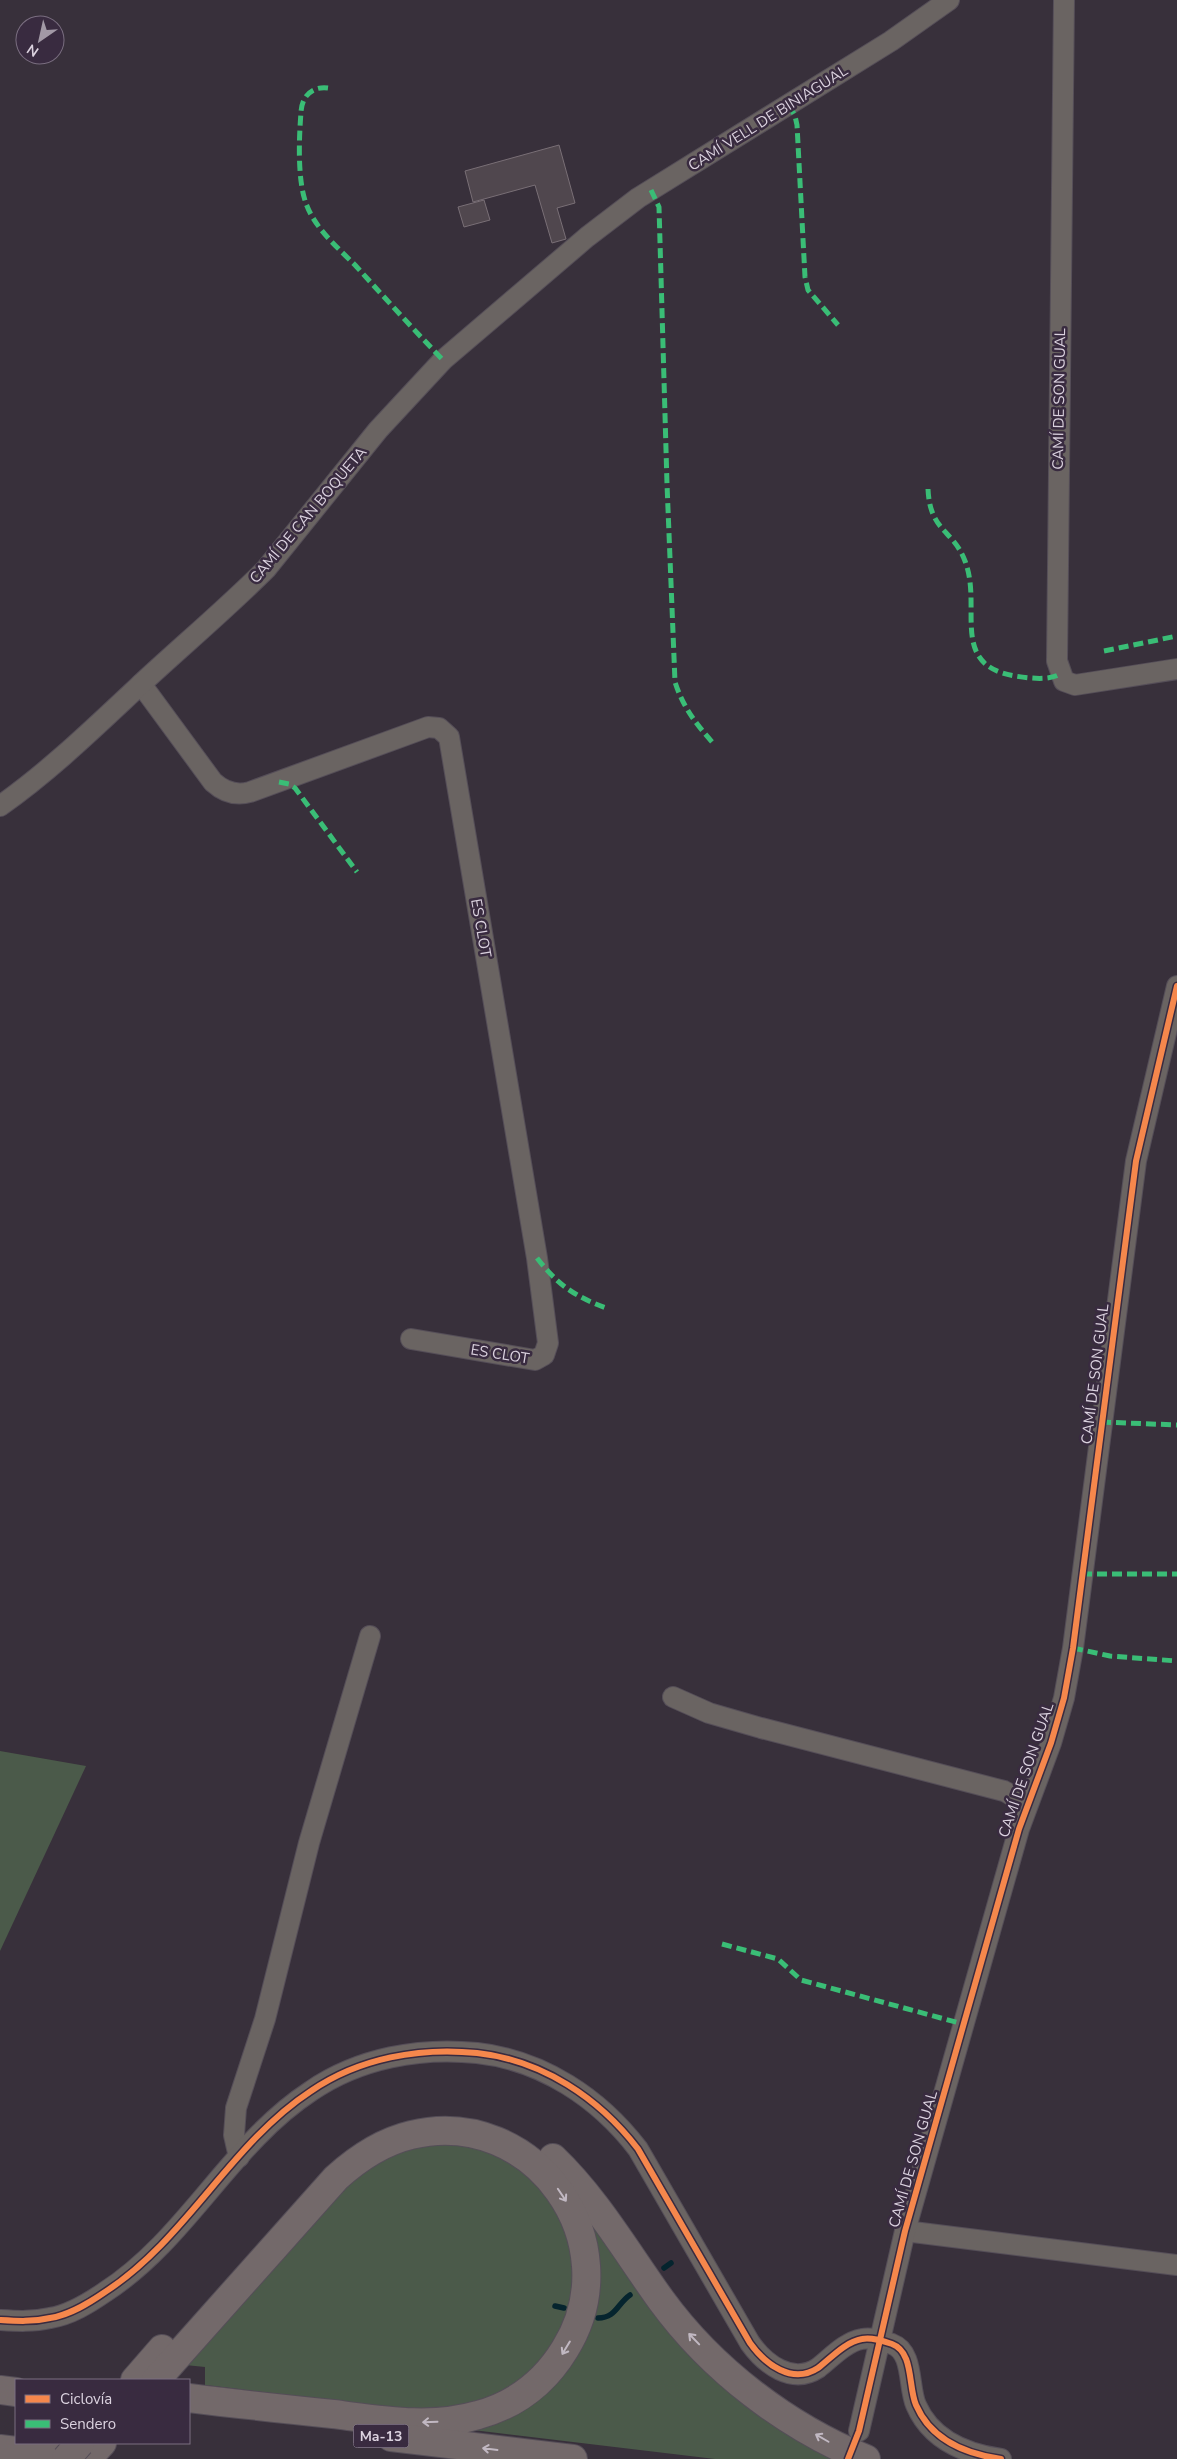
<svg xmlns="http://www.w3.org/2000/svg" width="1177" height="2459" font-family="'Nunito Sans',sans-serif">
<rect width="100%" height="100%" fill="#38303b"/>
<g fill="#4b5a4a">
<path d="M 0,1751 L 86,1766 L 0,1951 Z"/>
<path d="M 440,2141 C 471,2147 499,2150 523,2172 C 545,2191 562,2216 569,2244 C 587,2308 545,2381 482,2400 C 431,2415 380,2406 329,2400 C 288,2395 246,2390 205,2385 L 205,2367 L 185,2365 L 332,2196 L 375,2159 Z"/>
<path d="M 584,2212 L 626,2273 L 839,2459 L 715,2459 L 473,2430 L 576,2355 L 592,2320 Z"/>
</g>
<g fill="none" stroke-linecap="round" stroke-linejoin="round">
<g stroke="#05242e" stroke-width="5.5">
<path d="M 664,2268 L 671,2263"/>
<path d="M 555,2306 L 564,2308"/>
<path d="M 598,2318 C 616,2318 617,2304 630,2295"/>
</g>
</g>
<g fill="#50474e" stroke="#796f76">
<path d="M 559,145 L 575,203 L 557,208 L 566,239 L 552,243 L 535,185 L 473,202 L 465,171 Z"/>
<path d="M 484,200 L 490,220 L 464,227 L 458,207 Z"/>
</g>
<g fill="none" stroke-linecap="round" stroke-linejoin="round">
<defs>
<g id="minor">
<path d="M 1064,0 L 1057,661 L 1064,681 L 1075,685 L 1177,669"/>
<path d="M 141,684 L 213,782 C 224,792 236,796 250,792 L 428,727 L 439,728 L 449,737 L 537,1258 L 548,1343 L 544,1355 L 535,1360 L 411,1339"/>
<path d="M 0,806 C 51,770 95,727 140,685 C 182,646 226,609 266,569 L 378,430 L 443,360 L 587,237 L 638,198 L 891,41 L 949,0"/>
<path d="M 673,1697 L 709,1713 L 761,1728 L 1004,1791 C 1016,1797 1022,1803 1023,1816"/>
<path d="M 239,2157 L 234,2135 L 236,2108 L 265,2019 L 309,1843 L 370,1636"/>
<path d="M 905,2231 L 1177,2265"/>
<path d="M 0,2320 C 17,2321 33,2322 50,2318 C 70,2315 89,2303 105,2292 C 187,2239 230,2144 311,2091 C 359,2058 420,2047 477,2053 C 542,2060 599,2098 638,2149 L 750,2343 C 765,2364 792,2385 818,2368 C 831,2358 845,2342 862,2339 C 872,2337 883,2341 892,2344 C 914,2352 908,2387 916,2405 C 931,2440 966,2454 1001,2459"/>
<path d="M 859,2431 L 905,2231 L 1019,1829 L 1051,1743 L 1064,1698 L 1073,1648 L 1136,1161 L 1177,986"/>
</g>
<g id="highway">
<path d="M 553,2158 C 596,2199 627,2253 661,2300 C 712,2370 787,2427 866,2459"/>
<path d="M 135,2380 L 162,2349"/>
<path d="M 156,2380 L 336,2178 C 358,2158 382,2142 411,2135 C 534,2105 631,2243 565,2349 C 545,2382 515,2405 478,2415 C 431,2429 381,2420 333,2414 C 285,2409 237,2404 189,2398"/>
<path d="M 0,2390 L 16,2392"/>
<path d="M 391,2437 L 573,2459"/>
<path d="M 0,2449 L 82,2459"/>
<path d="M 87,2459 L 102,2443"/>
</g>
</defs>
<use href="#minor" stroke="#554e58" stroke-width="22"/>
<use href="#highway" stroke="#554e58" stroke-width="30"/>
<use href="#minor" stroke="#6a6462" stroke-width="20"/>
<use href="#highway" stroke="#73696a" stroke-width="28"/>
<defs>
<path id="highway-bridge" d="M 66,2459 L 80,2443"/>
</defs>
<use href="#highway-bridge" stroke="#554e58" stroke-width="30" stroke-linecap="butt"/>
<use href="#highway-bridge" stroke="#73696a" stroke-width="28"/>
<g stroke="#3abd76" stroke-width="5" stroke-dasharray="10 5" stroke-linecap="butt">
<path d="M 328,88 C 312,86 302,96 301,112 C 299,138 297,182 307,206 C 316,229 338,248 355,265 C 384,297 413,329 443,360"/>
<path d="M 789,105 L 795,116 L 797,125 L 805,277 L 808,290 L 838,325"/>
<path d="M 651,190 L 659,207 L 667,484 L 675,682 C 683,707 696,724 713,743"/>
<path d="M 928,489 C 930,532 953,529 965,561 C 983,607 948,665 1015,676 C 1028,678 1049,681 1060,674"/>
<path d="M 1104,651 L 1177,636"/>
<path d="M 279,782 L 289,784 L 295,788 L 357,872"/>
<path d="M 537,1258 C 558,1285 574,1296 606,1308"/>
<path d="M 1101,1422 L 1177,1425"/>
<path d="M 1082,1574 L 1177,1574"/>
<path d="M 1073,1648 L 1110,1656 L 1177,1661"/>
<path d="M 722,1944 L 778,1959 L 801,1980 L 963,2024"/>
</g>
<defs>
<g id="cycleway">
<path d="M 0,2320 C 17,2321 33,2322 50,2318 C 70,2315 89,2303 105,2292 C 187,2239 230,2144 311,2091 C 359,2058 420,2047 477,2053 C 542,2060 599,2098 638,2149 L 750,2343 C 765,2364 792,2385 818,2368 C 831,2358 845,2342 862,2339 C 872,2337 883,2341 892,2344 C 914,2352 908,2387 916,2405 C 931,2440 966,2454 1001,2459"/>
<path d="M 848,2459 L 859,2431 L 905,2231 L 1019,1829 L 1051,1743 L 1064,1698 L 1073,1648 L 1136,1161 L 1177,986"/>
</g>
</defs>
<use href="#cycleway" stroke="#392b40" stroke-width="9"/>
<use href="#cycleway" stroke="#f5874c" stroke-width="6"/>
</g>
<defs><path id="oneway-shaft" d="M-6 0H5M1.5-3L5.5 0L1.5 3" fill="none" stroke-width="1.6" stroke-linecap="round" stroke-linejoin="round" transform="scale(1.25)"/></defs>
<g stroke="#c1b8c2">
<use href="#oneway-shaft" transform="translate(562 2195) rotate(56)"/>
<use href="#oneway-shaft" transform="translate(694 2339) rotate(-134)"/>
<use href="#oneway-shaft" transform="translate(566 2348) rotate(121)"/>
<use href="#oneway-shaft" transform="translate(430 2422) rotate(178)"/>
<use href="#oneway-shaft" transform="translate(822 2438) rotate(-150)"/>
<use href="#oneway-shaft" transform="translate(490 2449) rotate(-173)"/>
</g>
<g text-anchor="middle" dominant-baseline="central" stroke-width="5" stroke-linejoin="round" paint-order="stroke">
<rect fill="#392b40" stroke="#aaa0af" stroke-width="1" x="353.5" y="2424.5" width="55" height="23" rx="4"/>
<g font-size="14" font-weight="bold" fill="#dbd2df">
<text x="381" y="2436">Ma-13</text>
</g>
<g font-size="15" fill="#dbd2df" stroke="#392b40">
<text transform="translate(768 118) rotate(-32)">CAMÍ VELL DE BINIAGUAL</text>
<text transform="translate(1059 399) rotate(-89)">CAMÍ DE SON GUAL</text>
<text transform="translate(308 515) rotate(-50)">CAMÍ DE CAN BOQUETA</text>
<text transform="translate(481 928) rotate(80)">ES CLOT</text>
<text transform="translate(500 1354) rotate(9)">ES CLOT</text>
<text transform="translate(1095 1374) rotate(-83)">CAMÍ DE SON GUAL</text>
<text transform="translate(1026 1770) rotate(-71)">CAMÍ DE SON GUAL</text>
<text transform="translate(913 2159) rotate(-74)">CAMÍ DE SON GUAL</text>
</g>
</g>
<rect x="15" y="2379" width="175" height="65" fill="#392b40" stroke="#7a6e80"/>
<rect x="25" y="2395" width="25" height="8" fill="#f5874c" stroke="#7a6e80"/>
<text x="60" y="2404" font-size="15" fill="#dbd2df">Ciclovía</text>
<rect x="25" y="2420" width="25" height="8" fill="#3abd76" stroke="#7a6e80"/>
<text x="60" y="2429" font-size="15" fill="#dbd2df">Sendero</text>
<g transform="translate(40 40) rotate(214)"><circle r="24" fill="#392b40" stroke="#7a6e80"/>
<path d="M0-4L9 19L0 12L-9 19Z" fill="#a299a6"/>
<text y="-8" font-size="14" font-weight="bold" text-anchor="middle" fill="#dbd2df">N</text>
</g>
</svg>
